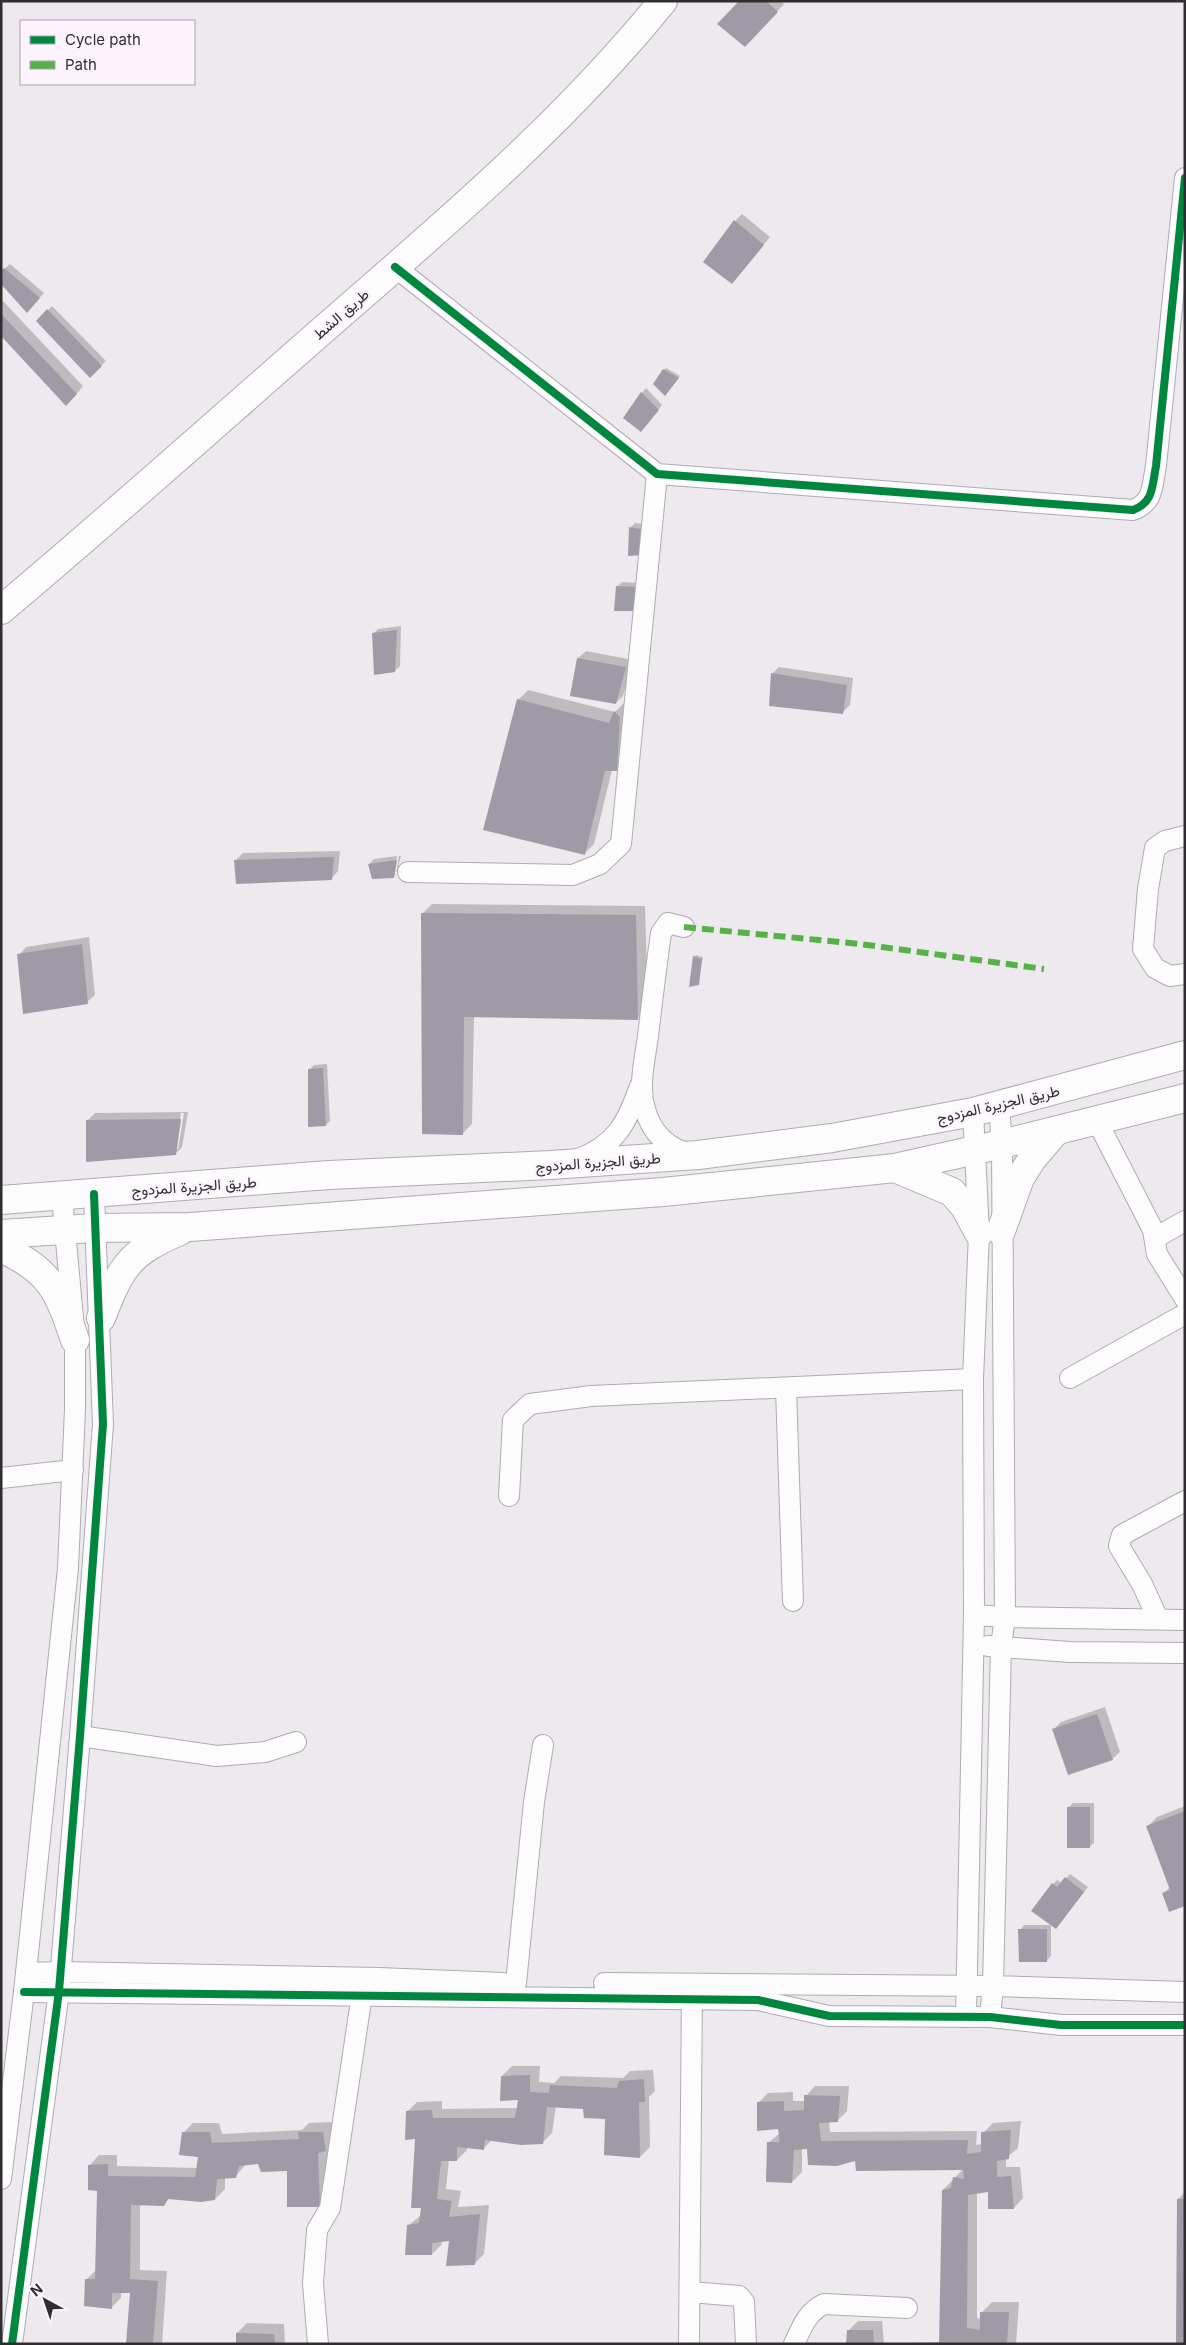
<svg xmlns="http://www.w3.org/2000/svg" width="1186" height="2345" font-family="Inter,Vazirmatn,sans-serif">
<rect width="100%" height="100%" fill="#eee9ee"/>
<g fill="#0003" fill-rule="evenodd">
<path d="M 741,1 L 781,1 L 784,4 L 752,39 Z"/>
<path d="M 742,214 L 770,237 L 732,283 L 735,221 Z"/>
<path d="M 10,264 L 44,293 L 32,306 L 1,272 Z"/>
<path d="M 1,299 L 83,386 L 73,398 L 1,335 Z"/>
<path d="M 52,306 L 106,361 L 90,376 L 38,321 Z"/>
<path d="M 666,368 L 680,376 L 665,395 L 664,370 Z"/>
<path d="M 646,388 L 662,405 L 641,431 L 642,393 Z"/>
<path d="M 635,523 L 650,525 L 648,549 L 631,527 Z"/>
<path d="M 622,582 L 642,583 L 638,605 L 617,587 Z"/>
<path d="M 401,626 L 400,666 L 395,671 L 373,634 L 378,629 Z"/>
<path d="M 586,651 L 633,660 L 623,696 L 616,703 L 578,658 Z"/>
<path d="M 779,667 L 853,678 L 850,705 L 843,712 L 772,674 Z"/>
<path d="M 528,690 L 615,712 L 625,702 L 626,760 L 616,770 L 612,770 L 594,844 L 584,854 L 518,700 Z"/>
<path d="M 340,851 L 338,871 L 331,879 L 236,860 L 243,853 Z"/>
<path d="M 397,856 L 393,874 L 396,874 L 393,876 L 369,864 L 374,859 Z"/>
<path d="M 399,856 L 401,856 L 396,874 Z"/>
<path d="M 432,904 L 645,906 L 648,1008 L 638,1018 L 474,1016 L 472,1124 L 462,1134 L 422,914 Z"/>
<path d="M 89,937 L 95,995 L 87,1002 L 19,955 L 26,947 Z"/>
<path d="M 696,955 L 703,957 L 698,984 L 694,957 Z"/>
<path d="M 327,1064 L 330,1121 L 326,1125 L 309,1070 L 314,1065 Z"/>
<path d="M 188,1112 L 182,1147 L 175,1154 L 88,1120 L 95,1113 ZM 181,1113 L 184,1113 L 178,1149 L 175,1149 Z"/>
<path d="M 1105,1707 L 1120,1752 L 1112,1759 L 1053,1730 L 1061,1722 Z"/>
<path d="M 1073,1803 L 1094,1803 L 1094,1843 L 1089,1847 L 1068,1808 Z"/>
<path d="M 1185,1806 L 1185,1904 L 1163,1894 L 1170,1887 L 1147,1827 L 1157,1817 Z"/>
<path d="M 1070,1874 L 1088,1887 L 1056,1928 L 1053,1884 L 1057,1880 L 1062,1883 Z"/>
<path d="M 1024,1925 L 1051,1925 L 1051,1956 L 1046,1961 L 1020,1930 Z"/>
<path d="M 512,2066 L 540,2066 L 539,2082 L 554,2083 L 561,2076 L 623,2078 L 630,2071 L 653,2070 L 655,2091 L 649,2097 L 650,2147 L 640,2157 L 607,2118 L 585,2108 L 556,2106 L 552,2133 L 542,2143 L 492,2140 L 483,2149 L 467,2147 L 467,2150 L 457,2160 L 449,2160 L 446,2189 L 461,2191 L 458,2207 L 489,2205 L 484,2254 L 474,2264 L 451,2239 L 441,2240 L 442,2244 L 432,2254 L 408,2226 L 421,2215 L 422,2207 L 416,2138 L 407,2112 L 417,2102 L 442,2101 L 442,2109 L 518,2108 L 519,2099 L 502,2076 Z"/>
<path d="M 815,2086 L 849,2086 L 847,2111 L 837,2121 L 829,2121 L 830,2132 L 977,2131 L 976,2145 L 982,2144 L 983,2133 L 993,2123 L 1021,2121 L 1018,2148 L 1006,2158 L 1006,2167 L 1020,2167 L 1023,2198 L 1014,2208 L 990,2191 L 977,2193 L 977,2318 L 982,2319 L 982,2312 L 992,2302 L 1019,2302 L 1016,2344 L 888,2344 L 941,2342 L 943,2190 L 963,2169 L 856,2160 L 802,2148 L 802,2172 L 792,2182 L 768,2143 L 780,2133 L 779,2128 L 758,2103 L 768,2093 L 793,2092 L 793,2101 L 806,2101 L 806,2096 Z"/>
<path d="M 332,2122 L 335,2140 L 328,2148 L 329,2196 L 320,2206 L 288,2169 L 259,2162 L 246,2164 L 235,2177 L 225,2177 L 225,2189 L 215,2199 L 170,2198 L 163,2204 L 140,2204 L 140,2270 L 167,2271 L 162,2344 L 127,2344 L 131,2292 L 121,2292 L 121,2298 L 111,2308 L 86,2280 L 96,2270 L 98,2189 L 90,2165 L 99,2155 L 117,2155 L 117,2166 L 198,2168 L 200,2156 L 184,2132 L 193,2123 L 219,2123 L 222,2134 L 302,2130 L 309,2123 Z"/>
<path d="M 1185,2192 L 1185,2344 L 1178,2199 Z"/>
<path d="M 858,2321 L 882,2321 L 884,2344 L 847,2344 L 848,2331 Z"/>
<path d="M 247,2323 L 284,2324 L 285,2344 L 232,2344 L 237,2342 L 237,2333 Z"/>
</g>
<g fill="#9e9ba7">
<path d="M 739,1 L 766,1 L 778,12 L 745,47 L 717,24 Z"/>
<path d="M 734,220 L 764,245 L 732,284 L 703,262 Z"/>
<path d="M 4,268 L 40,298 L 27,313 L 1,284 L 1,270 Z"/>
<path d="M 47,309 L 102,366 L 90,378 L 36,321 Z"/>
<path d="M 1,314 L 77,394 L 66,406 L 1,336 Z"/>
<path d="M 663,369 L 679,378 L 665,396 L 653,384 Z"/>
<path d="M 641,392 L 659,410 L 641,432 L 623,418 Z"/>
<path d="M 629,527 L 646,530 L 644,555 L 628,556 Z"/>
<path d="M 616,586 L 638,587 L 634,611 L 614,611 Z"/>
<path d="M 397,630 L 395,672 L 374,675 L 372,633 Z"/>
<path d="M 577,658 L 626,667 L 616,704 L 570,696 Z"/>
<path d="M 771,673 L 847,685 L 843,714 L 769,706 Z"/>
<path d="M 517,699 L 609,723 L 614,711 L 620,717 L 617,771 L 605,771 L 585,855 L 483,830 Z"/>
<path d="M 334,857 L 332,880 L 236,884 L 234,860 Z"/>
<path d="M 397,860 L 394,878 L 372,879 L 368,864 Z"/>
<path d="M 421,913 L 636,915 L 638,1020 L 464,1017 L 463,1135 L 422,1134 Z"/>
<path d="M 82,944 L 88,1004 L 23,1014 L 17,954 Z"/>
<path d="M 693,956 L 702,959 L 699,985 L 689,987 Z"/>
<path d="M 323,1068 L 326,1126 L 308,1127 L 308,1069 Z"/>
<path d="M 181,1119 L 176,1155 L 86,1162 L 86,1120 Z"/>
<path d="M 1097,1714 L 1113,1760 L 1068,1775 L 1052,1729 Z"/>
<rect x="1067" y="1807" width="23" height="41"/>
<path d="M 1185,1811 L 1185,1906 L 1169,1912 L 1162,1893 L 1170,1890 L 1146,1826 Z"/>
<path d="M 1065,1877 L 1084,1892 L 1056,1929 L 1031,1911 L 1052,1883 L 1057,1887 Z"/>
<path d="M 1018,1929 L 1047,1929 L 1047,1962 L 1019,1962 Z"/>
<path d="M 530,2075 L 530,2092 L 549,2093 L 550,2085 L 617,2088 L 619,2081 L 644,2079 L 645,2102 L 639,2102 L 640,2158 L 604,2155 L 605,2119 L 584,2118 L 583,2109 L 547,2107 L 543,2144 L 521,2145 L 485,2140 L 484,2150 L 457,2147 L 457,2161 L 441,2161 L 437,2199 L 452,2201 L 449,2217 L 480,2214 L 475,2265 L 446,2266 L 449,2241 L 432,2243 L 432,2255 L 405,2255 L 407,2225 L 419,2223 L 421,2208 L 411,2208 L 415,2139 L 405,2140 L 406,2111 L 432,2110 L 433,2118 L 515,2118 L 518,2100 L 500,2101 L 501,2076 Z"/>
<path d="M 804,2095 L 840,2096 L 838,2122 L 819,2123 L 821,2141 L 968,2140 L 967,2154 L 981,2152 L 981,2132 L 1011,2130 L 1009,2159 L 997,2161 L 997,2177 L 1011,2176 L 1014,2209 L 988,2209 L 988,2192 L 968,2195 L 967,2328 L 980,2330 L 980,2312 L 1009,2312 L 1007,2344 L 939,2344 L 942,2190 L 951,2188 L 953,2177 L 964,2179 L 963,2170 L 856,2171 L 855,2161 L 837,2166 L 808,2165 L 807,2149 L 794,2150 L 792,2183 L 766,2182 L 767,2142 L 780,2142 L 778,2129 L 757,2131 L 757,2102 L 784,2101 L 784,2111 L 804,2110 Z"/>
<path d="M 182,2132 L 210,2132 L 212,2143 L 299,2139 L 298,2132 L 323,2132 L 326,2151 L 318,2153 L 320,2207 L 287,2207 L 287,2171 L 261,2172 L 258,2164 L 239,2166 L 236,2178 L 217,2179 L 215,2200 L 201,2202 L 168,2199 L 164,2206 L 131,2205 L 130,2279 L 158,2281 L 153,2344 L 126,2344 L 130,2293 L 112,2293 L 112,2309 L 84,2306 L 85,2279 L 95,2279 L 97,2191 L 88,2190 L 88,2165 L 108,2164 L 108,2176 L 195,2177 L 198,2157 L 179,2155 Z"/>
<path d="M 1177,2199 L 1185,2199 L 1185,2344 L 1176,2344 Z"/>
<path d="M 847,2330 L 873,2330 L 874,2344 L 846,2344 Z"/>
<path d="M 236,2333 L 274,2334 L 275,2344 L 236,2344 Z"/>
</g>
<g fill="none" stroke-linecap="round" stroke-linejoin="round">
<defs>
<g id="minor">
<path d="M 395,267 L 657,474 L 1133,510 C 1154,502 1152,486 1156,466 L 1185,178"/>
<path d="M 1185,836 L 1165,841 L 1155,848 L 1148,889 L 1143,949 L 1155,968 L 1170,976 L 1185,974"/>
<path d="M 408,872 L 573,875 L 600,864 L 621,844 L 657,474"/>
<path d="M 684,927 L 668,923 L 661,933 C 656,968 652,1002 648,1036 C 645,1059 638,1086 645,1109 C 651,1132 668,1150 692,1154"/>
<path d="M 999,1106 L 1002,1144 L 1005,1617 L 1185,1620"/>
<path d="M 1097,1121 L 1153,1230 L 1157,1254 L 1185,1299"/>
<path d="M 578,1159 C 616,1145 627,1123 640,1086"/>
<path d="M 1155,1238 L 1185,1221"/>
<path d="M 1070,1378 L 1185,1314"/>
<path d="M 786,1388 L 793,1601"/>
<path d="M 1,1478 L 73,1470"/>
<path d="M 509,1496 L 513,1420 L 530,1404 L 591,1396 L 973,1379"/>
<path d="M 974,1615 L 1005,1617 L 1001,1646 L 993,1986 L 1185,1992"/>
<path d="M 1158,1619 L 1142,1584 L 1119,1546 L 1122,1535 L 1185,1501"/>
<path d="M 988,1646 L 1070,1652 L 1185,1653"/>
<path d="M 80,1736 L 217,1756 L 265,1752 L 296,1742"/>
<path d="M 26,1973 L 60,1972 L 379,1978 L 503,1983"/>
<path d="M 516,1983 L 534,1802 L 543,1745"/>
<path d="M 604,1983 L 993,1986 L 990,2017"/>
<path d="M 24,1992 L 758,2000 L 829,2016 L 990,2017 L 1061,2025 L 1185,2025"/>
<path d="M 966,2017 L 974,1615 L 973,1379 L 979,1233 L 973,1112"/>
<path d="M 1,2179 L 24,1992 L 68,1568 L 75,1409 L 75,1340 L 62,1197"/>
<path d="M 690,2292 L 739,2296 L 744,2302 L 746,2344"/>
<path d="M 12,2344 L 59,1991 L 80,1736 L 103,1424 L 94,1194"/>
<path d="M 318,2344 L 313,2283 L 317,2230 L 330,2208 L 362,1994"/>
<path d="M 689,2344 L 692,1986"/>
<path d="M 794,2344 C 802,2327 807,2312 824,2304 L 907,2308"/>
</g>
<g id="secondary">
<path d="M 1,610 C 113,516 222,418 332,322 C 447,222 567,120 663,1"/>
<path d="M 895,1168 L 952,1192 L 965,1207 L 979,1233"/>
<path d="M 1,1200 L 329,1175 L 551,1165 L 698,1155 L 832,1138 L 973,1112 L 1185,1055"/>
<path d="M 1001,1231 L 1020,1178 L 1032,1159 L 1056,1131"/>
<path d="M 1,1234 L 94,1228 L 190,1227 L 663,1192 L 895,1168 L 1002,1144 L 1185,1098"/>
<path d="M 1,1248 C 51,1271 58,1290 75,1340"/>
<path d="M 101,1318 C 121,1267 128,1253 180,1231"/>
</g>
</defs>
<use href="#minor" stroke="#afabb0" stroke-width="22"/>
<use href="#secondary" stroke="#afabb0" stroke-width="30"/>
<use href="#minor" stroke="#fcfcfc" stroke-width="20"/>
<use href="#secondary" stroke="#fcfcfc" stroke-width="28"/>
<path stroke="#56b246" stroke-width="6" stroke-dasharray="12 6" stroke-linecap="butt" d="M 684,927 L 860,944 L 1044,969"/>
<defs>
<g id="cycleway">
<path d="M 395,267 L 657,474 L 1133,510 C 1154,502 1152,486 1156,466 L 1185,178"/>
<path d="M 24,1992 L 758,2000 L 829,2016 L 990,2017 L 1061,2025 L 1185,2025"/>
<path d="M 12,2344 L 59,1991 L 80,1736 L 103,1424 L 94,1194"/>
</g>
</defs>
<use href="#cycleway" stroke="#fcf3ff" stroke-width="11"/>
<use href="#cycleway" stroke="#00873e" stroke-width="8"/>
</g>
<g text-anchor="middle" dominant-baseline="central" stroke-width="5" stroke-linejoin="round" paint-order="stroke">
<g font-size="15" fill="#302d31" stroke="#fcf3ff">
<text transform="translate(341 314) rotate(-41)">طريق الشط</text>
<text transform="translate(998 1104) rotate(-13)">طريق الجزيرة المزدوج</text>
<text transform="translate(598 1162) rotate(-4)">طريق الجزيرة المزدوج</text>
<text transform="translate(194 1186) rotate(-4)">طريق الجزيرة المزدوج</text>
</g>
</g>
<rect width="1186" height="2345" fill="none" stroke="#302d31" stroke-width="5"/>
<rect x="20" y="20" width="175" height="65" fill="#fcf3ff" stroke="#aaa4ad"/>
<rect x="30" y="36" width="25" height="8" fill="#00873e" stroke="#aaa4ad"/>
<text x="65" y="45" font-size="15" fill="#302d31">Cycle path</text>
<rect x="30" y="61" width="25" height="8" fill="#56b246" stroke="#aaa4ad"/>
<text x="65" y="70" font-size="15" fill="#302d31">Path</text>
<g transform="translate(45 2300) rotate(320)" stroke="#fcf3ff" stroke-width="4" paint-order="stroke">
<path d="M0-4L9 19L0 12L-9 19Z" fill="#302d31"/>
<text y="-8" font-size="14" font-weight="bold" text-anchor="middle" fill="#302d31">N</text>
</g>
</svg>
